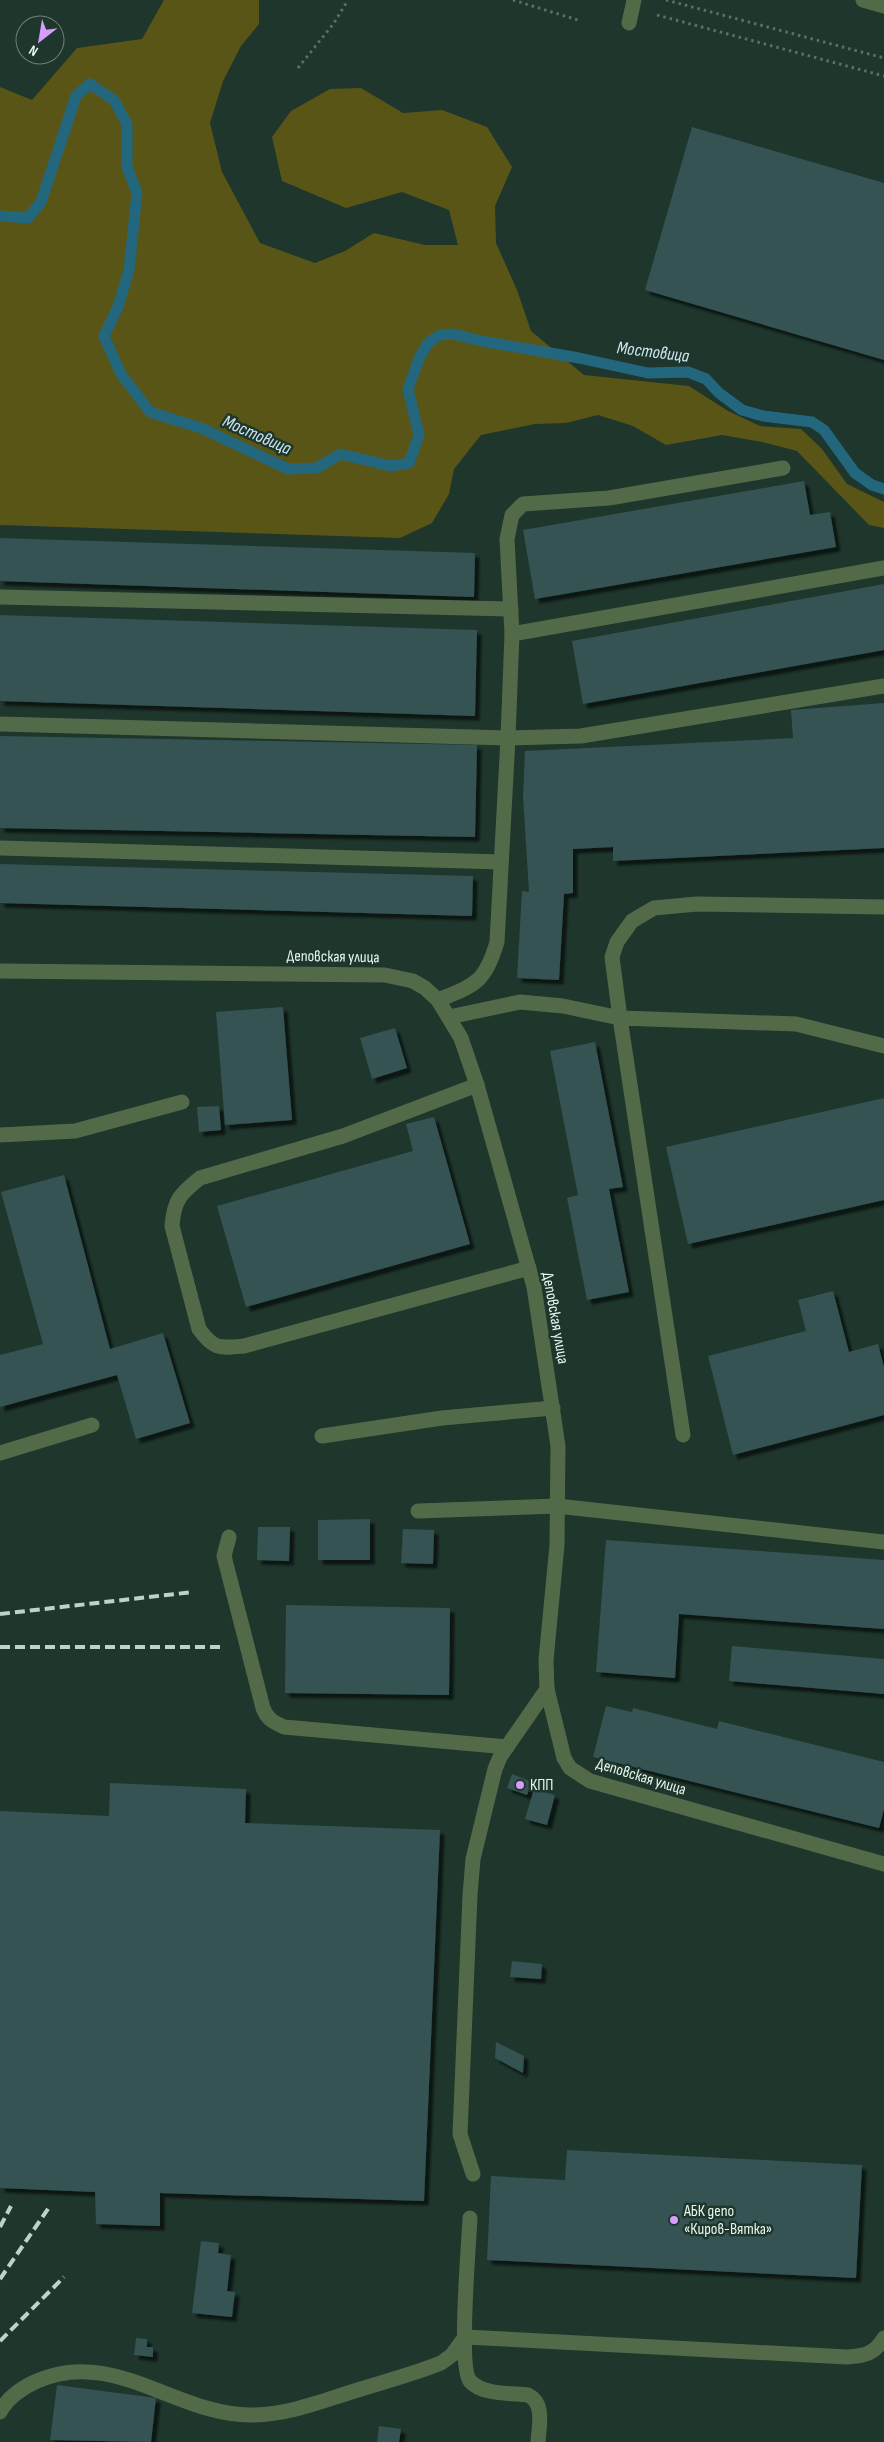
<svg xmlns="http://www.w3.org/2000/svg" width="884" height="2442" font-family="'Sofia Sans Condensed',sans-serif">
<defs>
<filter id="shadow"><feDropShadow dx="4.5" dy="4.5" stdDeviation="1" flood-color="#0009"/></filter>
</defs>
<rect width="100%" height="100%" fill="#1e362c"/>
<path fill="#595516" d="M 164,0 L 259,0 L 259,24 L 241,46 L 223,81 L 210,123 L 222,172 L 260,243 L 315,263 L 345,251 L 374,233 L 425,245 L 458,245 L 449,210 L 402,192 L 346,208 L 282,181 L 272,137 L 291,111 L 330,89 L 361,88 L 403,113 L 442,110 L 487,127 L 512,167 L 495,206 L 496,243 L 517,290 L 531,331 L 584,375 L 689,386 L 728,411 L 760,426 L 801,429 L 822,449 L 847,484 L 884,502 L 884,528 L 869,525 L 797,451 L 762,442 L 722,435 L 666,445 L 633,426 L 598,415 L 566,423 L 535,424 L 481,435 L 454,469 L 449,494 L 432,523 L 400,538 L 0,525 L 0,87 L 32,100 L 77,48 L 142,39 Z"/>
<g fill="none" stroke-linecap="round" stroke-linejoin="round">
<path stroke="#23677e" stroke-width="11" d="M 0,216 L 28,218 L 41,202 L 76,96 L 90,84 L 114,100 L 127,124 L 127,167 L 137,193 L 129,270 L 118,307 L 104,336 L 121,374 L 150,412 L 201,428 L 288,469 L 317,468 L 340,454 L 391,466 L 409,463 L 419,435 L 408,389 L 420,356 L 429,342 L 440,335 L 453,334 L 481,341 L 579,358 L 648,373 L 688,372 L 706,379 L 719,393 L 742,410 L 763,416 L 812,422 L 824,430 L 855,473 L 872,485 L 884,489"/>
</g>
<g fill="#345352" filter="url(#shadow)">
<path d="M 692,127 L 884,183 L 884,360 L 645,290 Z"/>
<path d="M 804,481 L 810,515 L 830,512 L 836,547 L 535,599 L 523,530 Z"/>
<path d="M 0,538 L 475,553 L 474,597 L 0,581 Z"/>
<path d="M 884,584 L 884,650 L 583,704 L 572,641 Z"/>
<path d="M 0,615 L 477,630 L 475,716 L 0,701 Z"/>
<path d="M 884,703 L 884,848 L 613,861 L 613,847 L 573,849 L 573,893 L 564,894 L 559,980 L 517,978 L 522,891 L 529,892 L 523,796 L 525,751 L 793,738 L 791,710 Z"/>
<path d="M 0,736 L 477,745 L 475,837 L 0,828 Z"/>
<path d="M 0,864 L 473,876 L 472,916 L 0,903 Z"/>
<path d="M 283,1007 L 292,1120 L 225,1125 L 216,1012 Z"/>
<path d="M 395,1028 L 407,1068 L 372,1079 L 360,1038 Z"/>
<path d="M 595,1042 L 623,1187 L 609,1189 L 629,1292 L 587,1300 L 567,1198 L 578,1195 L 550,1051 Z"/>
<path d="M 884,1098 L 884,1200 L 688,1244 L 666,1147 Z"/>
<path d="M 219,1106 L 221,1130 L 199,1132 L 197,1107 Z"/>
<path d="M 434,1117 L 470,1244 L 246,1307 L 217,1206 L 413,1151 L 406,1124 Z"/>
<path d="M 64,1175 L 110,1349 L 163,1333 L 190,1423 L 136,1439 L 117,1375 L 0,1407 L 0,1355 L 43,1344 L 1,1192 Z"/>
<path d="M 833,1291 L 849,1352 L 878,1344 L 884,1367 L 884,1415 L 733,1455 L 708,1356 L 806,1331 L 798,1300 Z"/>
<path d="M 370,1519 L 370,1560 L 318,1560 L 318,1520 Z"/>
<path d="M 258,1527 L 290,1527 L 289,1561 L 257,1560 Z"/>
<path d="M 403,1529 L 434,1530 L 433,1564 L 401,1563 Z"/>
<path d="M 606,1540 L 884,1560 L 884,1629 L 679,1614 L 675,1678 L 596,1672 Z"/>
<path d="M 286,1605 L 450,1608 L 449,1695 L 285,1693 Z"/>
<path d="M 732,1646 L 884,1659 L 884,1694 L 729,1681 Z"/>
<path d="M 606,1706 L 632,1712 L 633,1708 L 717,1729 L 719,1721 L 884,1762 L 884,1809 L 879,1828 L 593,1757 Z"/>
<path d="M 512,1774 L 532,1782 L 527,1795 L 507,1788 Z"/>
<path d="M 110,1783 L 246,1789 L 245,1823 L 440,1830 L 424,2201 L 160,2193 L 160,2226 L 96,2224 L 95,2192 L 0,2188 L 0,1811 L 109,1816 Z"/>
<path d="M 534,1789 L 555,1795 L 547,1825 L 525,1819 Z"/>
<path d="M 512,1961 L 542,1964 L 541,1979 L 510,1977 Z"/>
<path d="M 496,2042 L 524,2056 L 523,2073 L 495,2058 Z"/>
<path d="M 567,2150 L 862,2165 L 856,2278 L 487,2260 L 491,2176 L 565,2180 Z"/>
<path d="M 201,2241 L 219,2243 L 218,2253 L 231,2255 L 227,2291 L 235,2292 L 232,2317 L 192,2313 Z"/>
<path d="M 136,2338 L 147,2339 L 147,2347 L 153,2347 L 153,2357 L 134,2355 Z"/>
<path d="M 57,2385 L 156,2398 L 151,2442 L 50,2440 Z"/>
<path d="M 379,2426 L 401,2429 L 399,2442 L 377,2442 Z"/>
</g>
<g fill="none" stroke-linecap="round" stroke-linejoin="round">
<g stroke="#5b7067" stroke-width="3" stroke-dasharray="2.5 4" stroke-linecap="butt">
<path d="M 513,0 L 581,21"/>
<path d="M 666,0 L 884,58"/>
<path d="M 657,15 L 884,76"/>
<path d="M 298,68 L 334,23 L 348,0"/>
</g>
<g stroke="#536a49" stroke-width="15">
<path d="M 863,0 L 884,6"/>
<path d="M 629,23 L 634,0"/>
<path d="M 0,597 L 511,609"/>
<path d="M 512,634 L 884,568"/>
<path d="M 0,724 L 508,738 L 581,736 L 884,686"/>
<path d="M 0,848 L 501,862"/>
<path d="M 438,1000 C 475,985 485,983 497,942 L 508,738 L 512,634 L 507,539 L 512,515 L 523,504 L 609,498 L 783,468"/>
<path d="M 449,1017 L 520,1002 L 563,1006 L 620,1018 L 612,957 L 617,942 L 632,921 L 654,908 L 697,904 L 884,907"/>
<path d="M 477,1085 L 343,1136 L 200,1178 C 180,1194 174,1200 172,1226 L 199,1329 C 214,1350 220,1348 244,1346 L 529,1268"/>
<path d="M 0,1135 L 75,1131 L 182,1102"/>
<path d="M 683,1435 L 620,1018 L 796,1024 L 884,1046"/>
<path d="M 322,1436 L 442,1418 L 553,1408"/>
<path d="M 0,1453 L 92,1425"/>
<path d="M 418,1511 L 557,1506 L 884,1542"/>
<path d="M 229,1537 L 224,1556 L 263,1708 C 267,1719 273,1722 284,1727 L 507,1747"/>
<path d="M 473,2174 L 460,2134 L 470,1895 L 473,1859 L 495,1769 L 500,1757 L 547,1689"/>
<path d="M 470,2218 C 469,2243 458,2367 470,2381 C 482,2395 512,2393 528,2395 C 545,2403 539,2426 538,2442"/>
<path d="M 0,2412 C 7,2398 23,2387 37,2381 C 113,2347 177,2416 252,2415 C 285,2415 317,2403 348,2393 C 379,2383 411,2375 441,2363 L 452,2355 L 465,2337 L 847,2357 C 864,2356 875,2354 884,2338"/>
</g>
<path stroke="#536a49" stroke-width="15" d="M 0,971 L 385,975 L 413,981 L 425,988 L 438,1000 L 461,1038 L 477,1085 L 534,1287 L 558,1446 L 557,1545 L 546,1660 L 547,1689 L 564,1758 L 570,1768 L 590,1781 L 884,1864"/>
<g stroke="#c0d1ca" stroke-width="4" stroke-dasharray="10 5" stroke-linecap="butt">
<path d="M 0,1614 L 193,1592"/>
<path d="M 0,1647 L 223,1647"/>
<path d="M 0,2227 L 11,2206"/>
<path d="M 0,2279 L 50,2206"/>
<path d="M 0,2341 L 64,2277"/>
</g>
</g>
<g fill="#d79bf9" stroke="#1e362c" stroke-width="2">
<circle cx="520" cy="1785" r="5"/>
<circle cx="674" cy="2220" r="5"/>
</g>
<g text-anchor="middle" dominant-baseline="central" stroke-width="5" stroke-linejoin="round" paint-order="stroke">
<g font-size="16" fill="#e8f7f0" stroke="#1e362c">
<text transform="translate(333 957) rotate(1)">Деповская улица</text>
<text transform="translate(555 1318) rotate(80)">Деповская улица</text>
<text transform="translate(641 1777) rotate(17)">Деповская улица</text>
</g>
<g font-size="16" fill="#e8f7f0" stroke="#1e362c" text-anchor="start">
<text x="530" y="1785">КПП</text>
<text x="684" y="2211">АБК депо<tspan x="684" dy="18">«Киров-Вятка»</tspan></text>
</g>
<g font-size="18" font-style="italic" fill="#cde7f2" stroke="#1e362c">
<text transform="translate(653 352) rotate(7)">Мостовица</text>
<text transform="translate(257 435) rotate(24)">Мостовица</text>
</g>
</g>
<g transform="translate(40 40) rotate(211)"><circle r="24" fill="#1e362c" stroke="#6f837a"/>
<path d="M0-4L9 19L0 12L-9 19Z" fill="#d79bf9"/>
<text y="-8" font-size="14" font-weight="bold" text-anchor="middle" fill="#e8f7f0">N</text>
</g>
</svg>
